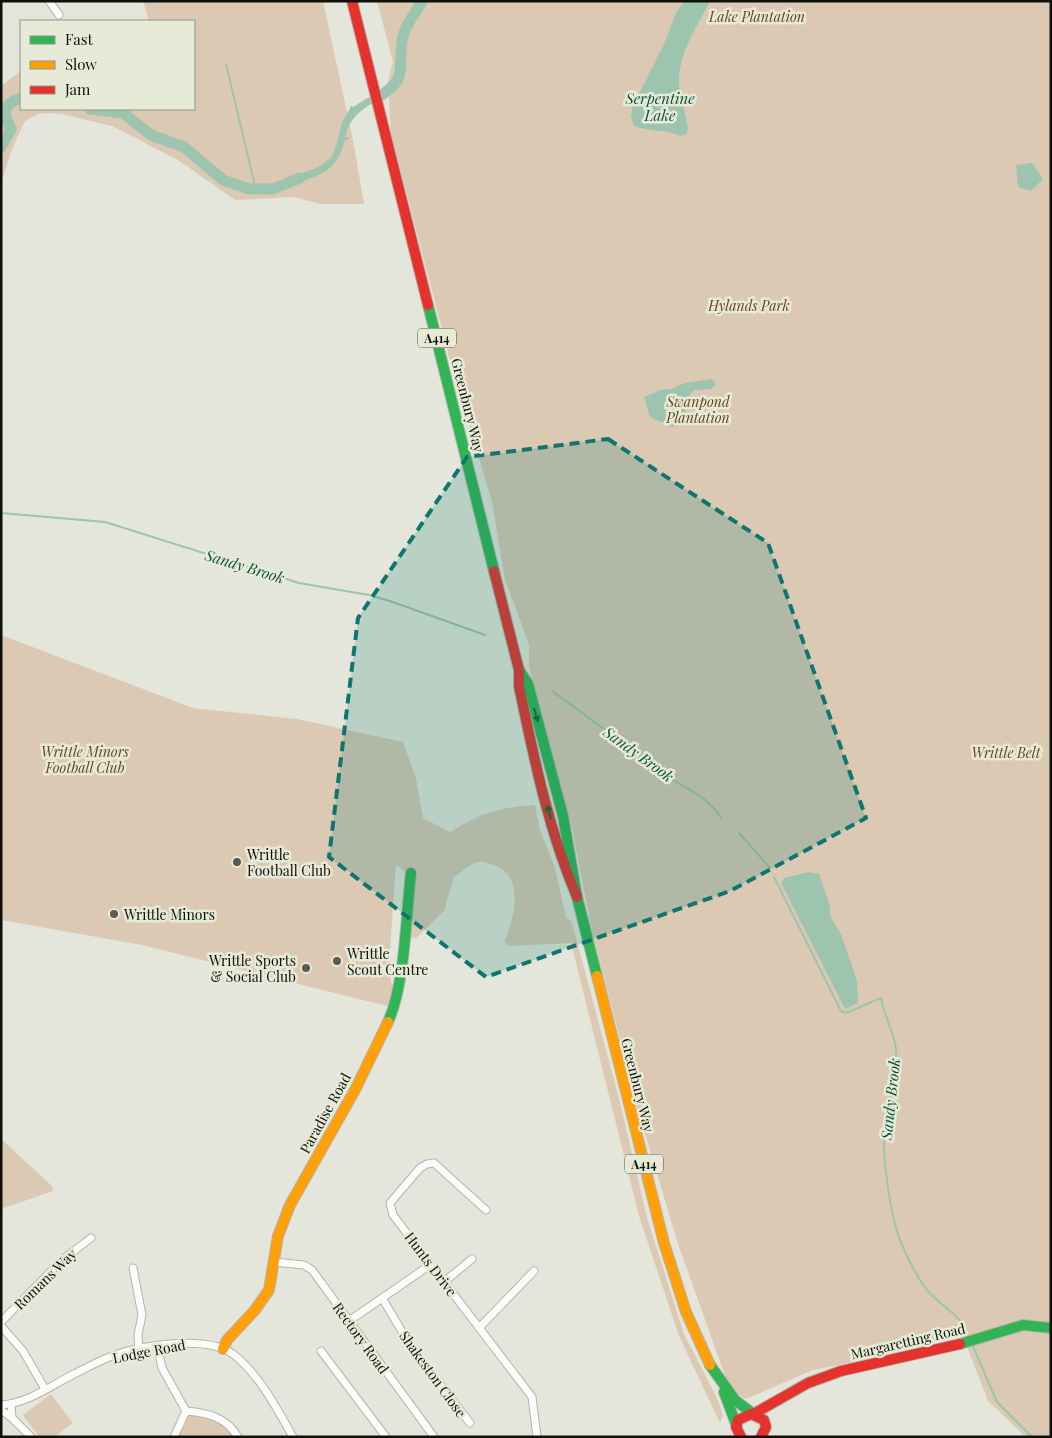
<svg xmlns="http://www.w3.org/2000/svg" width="1052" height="1438" font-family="'Playfair Display',serif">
<rect width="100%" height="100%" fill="#e4e6db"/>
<g fill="#dbc9b4">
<path d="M 143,1 L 323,1 L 353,140 L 364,204 L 320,204 L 294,197 L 235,200 L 178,160 L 112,126 L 62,114 L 48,113 L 38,114 L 25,121 L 12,149 L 1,183 L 1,86 L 21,71 L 21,109 L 194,109 L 194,21 L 149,21 Z"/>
<path d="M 377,1 L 1051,1 L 1051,1437 L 1026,1437 L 988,1401 L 962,1334 L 859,1361 L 813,1370 L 746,1399 L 738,1394 L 727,1381 L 678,1244 L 638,1110 L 592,931 L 572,828 L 529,667 L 529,644 L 505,580 L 492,502 L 451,364 L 391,133 L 388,81 L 393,62 Z"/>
<path d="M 1,635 L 193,708 L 297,719 L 403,742 L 416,778 L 423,818 L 450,832 C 481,813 499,807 535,805 L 540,830 L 555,868 L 566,917 L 572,923 L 621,1106 L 647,1218 L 684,1334 L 717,1398 L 723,1415 L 720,1423 L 679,1336 L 639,1216 L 571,943 L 510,946 L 504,942 C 514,919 525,878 496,866 C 490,863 483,861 477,862 C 470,864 461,873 454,877 L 444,911 L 416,938 L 405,937 C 408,914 420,878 396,865 L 390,950 L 391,983 L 396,985 L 391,1007 L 142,945 L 1,920 Z"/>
<path d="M 1,1139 L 52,1186 L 53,1191 L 1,1209 Z"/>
<path d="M 51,1394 L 73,1423 L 54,1437 L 39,1437 L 23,1415 Z"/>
<path d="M 190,1415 L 218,1421 L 235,1437 L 176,1437 L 186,1417 Z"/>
</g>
<g fill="#9dc4ae">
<path d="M 684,1 L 710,1 C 697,27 677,55 679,86 C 681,100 686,114 688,128 L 687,134 L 680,136 C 665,129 649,132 634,126 L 631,117 L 633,106 L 665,42 L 676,13 Z"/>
<path d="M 384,88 L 387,95 C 367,106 351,113 345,137 L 349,137 L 349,139 L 345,140 C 336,175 319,174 288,187 L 285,180 C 298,174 321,169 330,158 C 340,147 336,126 350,109 L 350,106 L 353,107 Z"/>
<path d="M 1032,163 L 1043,179 L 1031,191 L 1018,187 L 1016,165 Z"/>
<path d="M 712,379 L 716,384 L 711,389 L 694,390 L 688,397 L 683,423 L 672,427 L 650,417 L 644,397 L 661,390 L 671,389 L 685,383 Z"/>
<path d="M 809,872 L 819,874 L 829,903 L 831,918 L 841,934 L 857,981 L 858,1003 L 845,1009 L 781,883 L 784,878 Z"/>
</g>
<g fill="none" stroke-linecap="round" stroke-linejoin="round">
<g stroke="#9dc4ae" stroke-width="2">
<path d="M 226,64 L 256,190"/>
<path d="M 1,513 L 105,522 L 299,583 L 369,595 L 390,601 L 485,635"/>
<path d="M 552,691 C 591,719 630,749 669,777 C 692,793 705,794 722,819"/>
<path d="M 739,833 L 770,868"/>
<path d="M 774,877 L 841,1011 L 846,1013 L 881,998 C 884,1016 894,1032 896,1049 C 898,1074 889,1100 885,1124 C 881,1153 890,1213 900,1240 C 907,1257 916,1276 927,1290 C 943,1309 959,1311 969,1338"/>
<path d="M 972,1344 L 997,1402 L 1032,1437"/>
</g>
<g stroke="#9dc4ae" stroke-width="11">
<path d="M 374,100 C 412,77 396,71 403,36 C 406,24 416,12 422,1"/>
<path d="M 90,109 L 123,113 L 151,135 L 184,147 L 223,180 L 249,189 L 273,189 L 300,178"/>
<path d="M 1,147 L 11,129 C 3,114 2,104 21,98"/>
</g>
<defs>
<g id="street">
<path d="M 49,1 L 59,15"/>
<path d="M 486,1210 L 434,1163 L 427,1164 L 420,1168 L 390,1203 L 393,1215 L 532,1397 L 537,1437"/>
<path d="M 274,1262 L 304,1265 L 312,1270 L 434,1437"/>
<path d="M 133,1268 L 142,1315 L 138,1335 L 139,1349"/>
<path d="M 444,1282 L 472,1259"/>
<path d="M 382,1298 L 410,1345 L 470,1423"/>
<path d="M 349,1321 L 430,1265"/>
<path d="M 1,1322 L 62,1260 L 91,1238"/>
<path d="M 1,1326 L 23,1351 L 45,1389"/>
<path d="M 479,1328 L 534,1271"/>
<path d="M 158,1347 L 162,1368 L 186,1411"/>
<path d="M 321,1351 L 386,1437"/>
<path d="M 11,1404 L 12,1418 L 31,1437"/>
<path d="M 1,1405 C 29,1403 50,1386 74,1374 C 86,1368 99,1361 112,1356 C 141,1345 207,1335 233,1354 C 259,1374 277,1409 293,1437"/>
<path d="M 1,1410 L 12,1418"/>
<path d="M 174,1437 L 186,1411 C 208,1413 226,1417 238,1437"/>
</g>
<g id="fast">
<path d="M 428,305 L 494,571"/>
<path d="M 519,670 L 528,684 L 563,816 L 577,897 L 597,976"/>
<path d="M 388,1022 C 405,985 406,915 411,873"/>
<path d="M 960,1344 L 1023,1325 L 1051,1328"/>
<path d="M 710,1365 L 735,1400 L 752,1413"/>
<path d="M 724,1392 L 737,1427"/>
</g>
<g id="slow">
<path d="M 597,976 L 664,1243 L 686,1312 L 710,1365"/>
<path d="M 223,1349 L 227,1340 L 255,1310 L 269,1290 L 278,1236 L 290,1205 L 355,1090 L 388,1022"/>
</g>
<g id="jam">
<path d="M 352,1 L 428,305"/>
<path d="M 494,571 L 519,670 L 519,686 C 534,758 548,829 577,897"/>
<path d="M 755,1413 L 808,1383 L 841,1371 L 960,1344"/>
<path d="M 741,1437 L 736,1427 L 738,1420 L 751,1414 L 764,1420 L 766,1427 L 761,1437"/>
</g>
</defs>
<use href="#street" stroke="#b3b4ac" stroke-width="9"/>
<use href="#fast" stroke="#b3b4ac" stroke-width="12"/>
<use href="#slow" stroke="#b3b4ac" stroke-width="12"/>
<use href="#jam" stroke="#b3b4ac" stroke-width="12"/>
<use href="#street" stroke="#fbfbfa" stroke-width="7"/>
<use href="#fast" stroke="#30b455" stroke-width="10"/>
<use href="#slow" stroke="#ff9f0a" stroke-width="10"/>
<use href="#jam" stroke="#e5322d" stroke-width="10"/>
</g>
<defs><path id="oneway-solid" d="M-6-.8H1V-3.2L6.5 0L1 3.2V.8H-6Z" transform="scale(1.25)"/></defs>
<g fill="#20622f">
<use href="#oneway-solid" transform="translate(536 715) rotate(74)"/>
<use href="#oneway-solid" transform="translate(549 812) rotate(-105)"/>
</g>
<path fill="#0f766e" fill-opacity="0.2" stroke="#0f766e" stroke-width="4" stroke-dasharray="10 6" stroke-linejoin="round" d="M 608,439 L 768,543 L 866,818 L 730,891 L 486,977 L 329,857 L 358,618 L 467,457 Z"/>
<g fill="#5a5b52" stroke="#e7ead7" stroke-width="2">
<circle cx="237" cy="862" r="5"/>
<circle cx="114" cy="914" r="5"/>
<circle cx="337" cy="961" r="5"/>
<circle cx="306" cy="968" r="5"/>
</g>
<g text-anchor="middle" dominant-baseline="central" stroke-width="5" stroke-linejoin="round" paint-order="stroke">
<g fill="#e7ead7" stroke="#505147" stroke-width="1">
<rect x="418" y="328.5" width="38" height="19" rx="4"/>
<rect x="625" y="1154.5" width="38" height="19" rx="4"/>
</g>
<g font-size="12" font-weight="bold" fill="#0f1009">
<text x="437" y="338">A414</text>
<text x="644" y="1164">A414</text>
</g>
<g font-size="14" font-style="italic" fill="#6a4316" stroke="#e7ead7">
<text x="757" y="16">Lake Plantation</text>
<text x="749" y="305">Hylands Park</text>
<text x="698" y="401">Swanpond<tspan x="698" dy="16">Plantation</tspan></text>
<text x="85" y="751">Writtle Minors<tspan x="85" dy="16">Football Club</tspan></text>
<text x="1006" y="752">Writtle Belt</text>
</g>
<g font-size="14" fill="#0f1009" stroke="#e7ead7">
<text transform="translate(468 405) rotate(76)">Greenbury Way</text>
<text transform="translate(638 1085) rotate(76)">Greenbury Way</text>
<text transform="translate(325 1113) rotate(-61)">Paradise Road</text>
<text transform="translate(431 1264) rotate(53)">Hunts Drive</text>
<text transform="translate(45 1279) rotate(-44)">Romans Way</text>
<text transform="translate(361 1338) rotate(54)">Rectory Road</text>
<text transform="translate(908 1341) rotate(-13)">Margaretting Road</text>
<text transform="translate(149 1351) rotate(-11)">Lodge Road</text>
<text transform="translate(433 1374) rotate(54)">Shakeston Close</text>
</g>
<g font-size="14" fill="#0f1009" stroke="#e7ead7" text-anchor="start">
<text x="247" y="854">Writtle<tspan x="247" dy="16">Football Club</tspan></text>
<text x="124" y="914">Writtle Minors</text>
<text x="347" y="953">Writtle<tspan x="347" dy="16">Scout Centre</tspan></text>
<text x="296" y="960" text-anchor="end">Writtle Sports<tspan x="296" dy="16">&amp; Social Club</tspan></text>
</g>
<g font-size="15" font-style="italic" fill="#075239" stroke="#e7ead7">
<text x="660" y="98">Serpentine<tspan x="660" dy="17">Lake</tspan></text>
<text transform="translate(245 566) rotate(17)">Sandy Brook</text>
<text transform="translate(639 754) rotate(36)">Sandy Brook</text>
<text transform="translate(890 1099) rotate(-84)">Sandy Brook</text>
</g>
</g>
<rect width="1052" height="1438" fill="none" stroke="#0f1009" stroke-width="5"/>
<rect x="20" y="20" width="175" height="90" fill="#e7ead7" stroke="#919385"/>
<rect x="30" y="36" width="25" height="8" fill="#30b455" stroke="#919385"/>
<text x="65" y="45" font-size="15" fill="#0f1009">Fast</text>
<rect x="30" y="61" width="25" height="8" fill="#ff9f0a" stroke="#919385"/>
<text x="65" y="70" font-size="15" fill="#0f1009">Slow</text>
<rect x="30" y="86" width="25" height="8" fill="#e5322d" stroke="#919385"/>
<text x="65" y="95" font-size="15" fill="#0f1009">Jam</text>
</svg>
